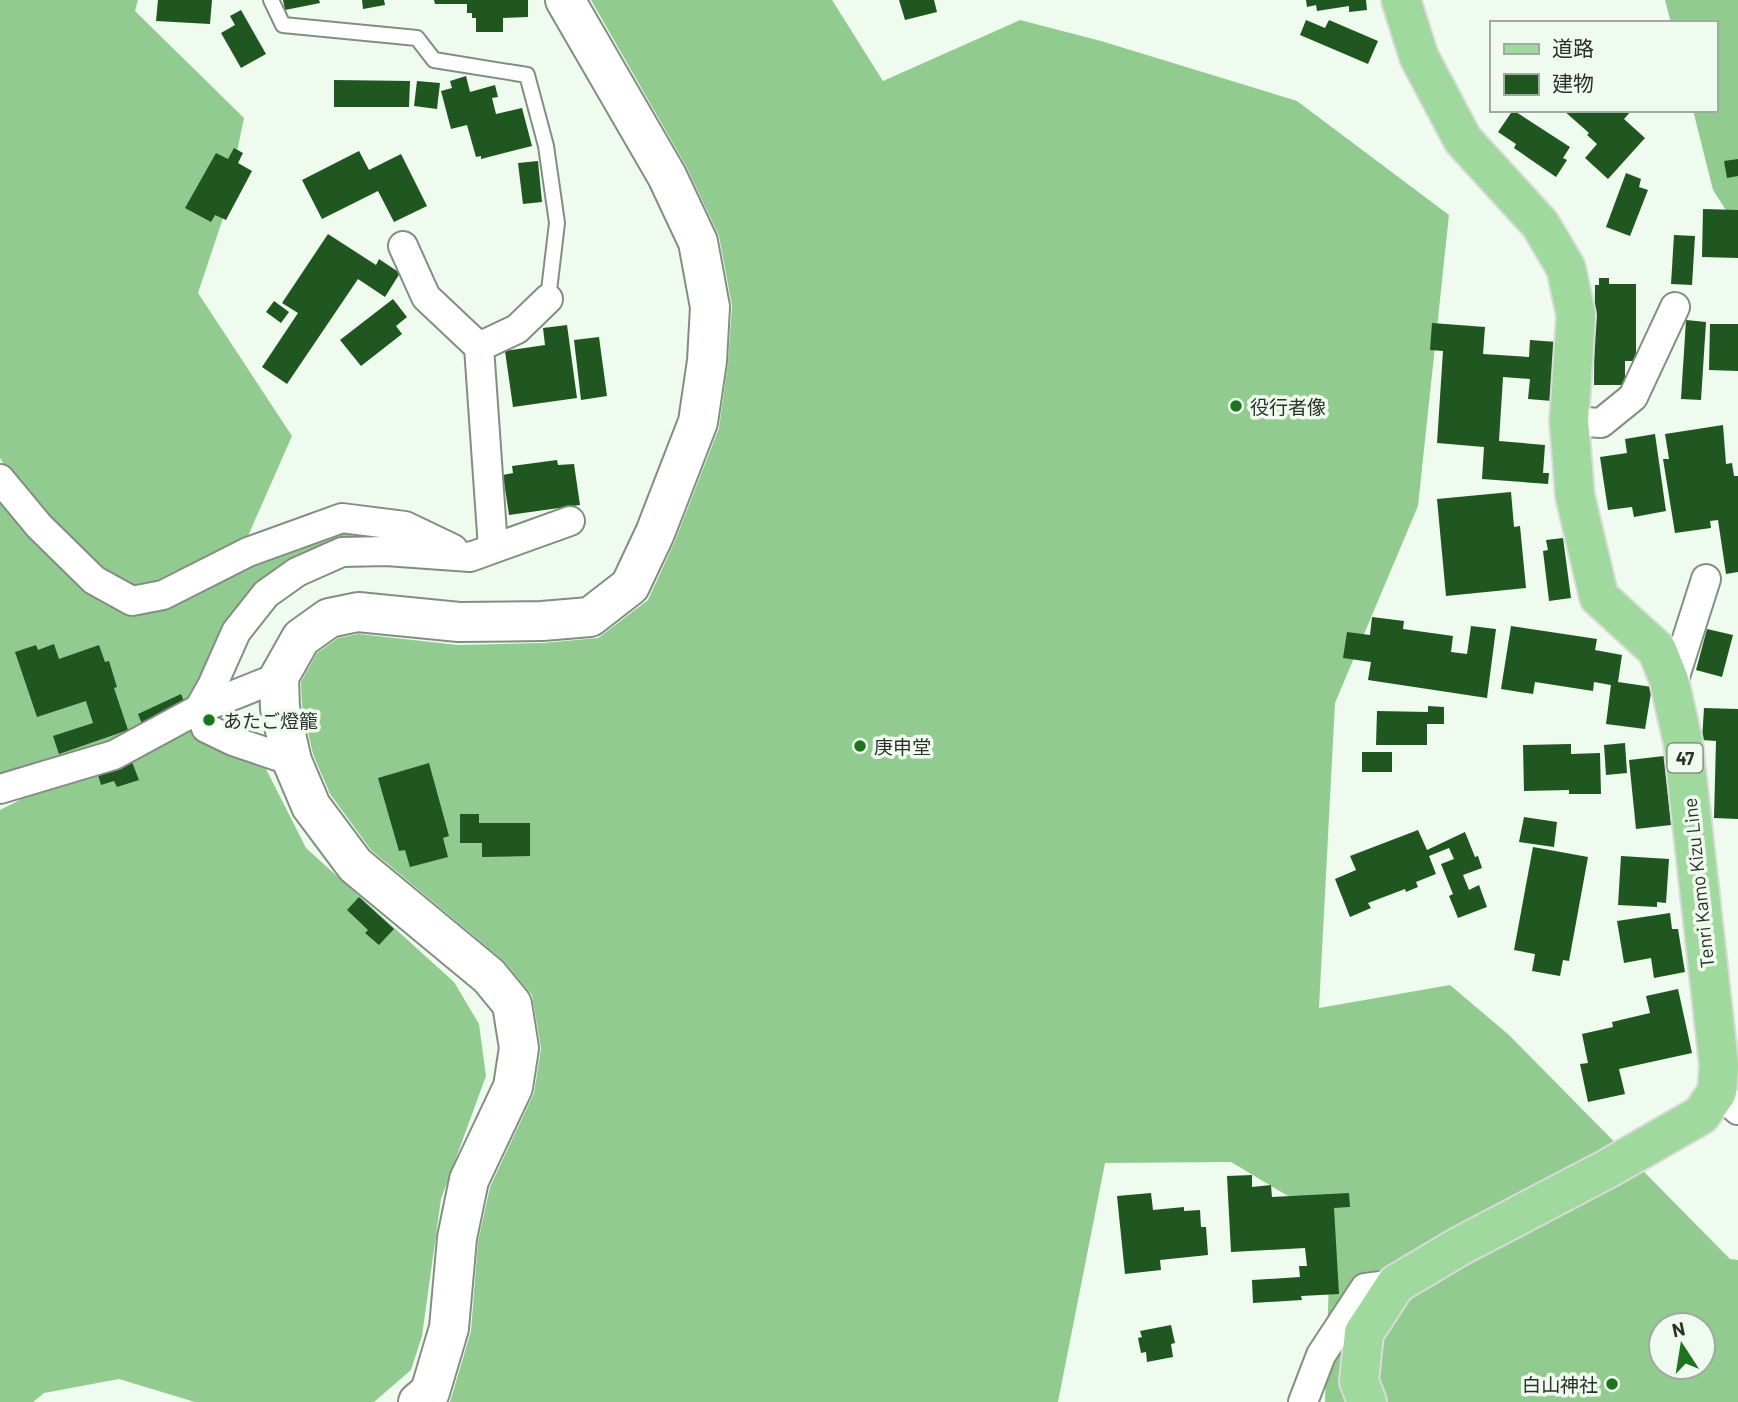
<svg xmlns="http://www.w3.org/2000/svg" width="1738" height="1402" font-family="Barlow,'Noto Sans JP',sans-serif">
<rect width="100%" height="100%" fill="#effbee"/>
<g fill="#92cb8f" fill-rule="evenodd">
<path d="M 0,0 L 138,0 L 135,11 L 244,118 L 223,218 L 198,293 L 292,436 L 248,536 L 151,583 L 127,587 L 111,578 L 23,494 L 0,458 Z"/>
<path d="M 591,0 L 832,0 L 883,81 L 1020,20 L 1101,41 L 1297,101 L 1449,215 L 1418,506 L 1335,703 L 1319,1008 L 1450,985 L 1509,1035 L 1730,1259 L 1738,1260 L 1738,1402 L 1325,1402 L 1329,1279 L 1303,1205 L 1231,1162 L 1105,1163 L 1058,1402 L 450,1402 L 471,1331 L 478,1242 L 490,1187 L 534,1093 L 541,1048 L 532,995 L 504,961 L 371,850 L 330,794 L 313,754 L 302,706 L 301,682 L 317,653 L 338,638 L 359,634 L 458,645 L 543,643 L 598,638 L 648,600 L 675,541 L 719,428 L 728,363 L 732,306 L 719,236 L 686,166 ZM 1661,1325 L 1703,1325 L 1703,1367 L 1661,1367 Z"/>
<path d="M 1665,0 L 1738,0 L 1738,229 L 1713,190 L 1693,110 L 1715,110 L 1715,23 L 1671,23 Z"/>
<path d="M 0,501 L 77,580 L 106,603 L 158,607 L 259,559 L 326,533 L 365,530 L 382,536 L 327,545 L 194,697 C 135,735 66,759 0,780 Z"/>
<path d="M 188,729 L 216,748 L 262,761 L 306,848 L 454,982 L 479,1024 L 486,1076 L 441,1199 L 422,1336 L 411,1370 L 374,1402 L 195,1402 L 119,1379 L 44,1393 L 33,1402 L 0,1402 L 0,810 L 45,787 Z"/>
</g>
<g fill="#20561f">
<path d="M 158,0 L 212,0 L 210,24 L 156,21 Z"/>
<path d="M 283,0 L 319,0 L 320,3 L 285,10 Z"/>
<path d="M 362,0 L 384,0 L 385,5 L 363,9 Z"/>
<path d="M 434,0 L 528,0 L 528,17 L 503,18 L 503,32 L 476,32 L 476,18 L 472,18 L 472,13 L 467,13 L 467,4 L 435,4 Z"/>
<path d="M 899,0 L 934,0 L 937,12 L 905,20 Z"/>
<path d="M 1306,0 L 1366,0 L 1367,10 L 1349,12 L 1349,6 L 1317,11 L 1316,5 L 1307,7 Z"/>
<path d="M 241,10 L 266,54 L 241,68 L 221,33 L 235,25 L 230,16 Z"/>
<path d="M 1306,20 L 1325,28 L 1329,20 L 1378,41 L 1368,64 L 1300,35 Z"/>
<path d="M 466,76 L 470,92 L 495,85 L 498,97 L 492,98 L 496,114 L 522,108 L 532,146 L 481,159 L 481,156 L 476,157 L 467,125 L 451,129 L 441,91 L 452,88 L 450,81 Z"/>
<path d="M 334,80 L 410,81 L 409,107 L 334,107 Z"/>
<path d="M 417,81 L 440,83 L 437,109 L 414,106 Z"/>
<path d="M 1513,110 L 1570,147 L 1563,158 L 1567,160 L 1556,177 L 1514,148 L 1516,144 L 1498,132 Z"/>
<path d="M 1563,110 L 1632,110 L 1624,119 L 1645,138 L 1608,179 L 1585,158 L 1597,144 L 1587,135 L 1589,133 Z"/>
<path d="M 234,148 L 243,153 L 238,163 L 252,171 L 226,220 L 215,215 L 211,222 L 185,208 L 216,153 L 228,159 Z"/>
<path d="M 359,151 L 369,170 L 401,154 L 427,206 L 394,222 L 378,191 L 322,219 L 302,180 Z"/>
<path d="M 1738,159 L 1738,176 L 1727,178 L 1724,161 Z"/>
<path d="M 538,161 L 542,202 L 523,204 L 518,163 Z"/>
<path d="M 1626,173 L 1641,179 L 1639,187 L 1648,190 L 1630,236 L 1606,227 Z"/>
<path d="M 1703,209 L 1738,210 L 1738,258 L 1702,257 Z"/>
<path d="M 328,234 L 376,265 L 379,259 L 400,273 L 385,297 L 358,279 L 287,384 L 262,367 L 298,313 L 282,303 Z"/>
<path d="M 1674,235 L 1695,236 L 1692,285 L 1671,284 Z"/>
<path d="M 1599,278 L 1609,278 L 1609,284 L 1636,284 L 1636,361 L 1625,361 L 1625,385 L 1594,385 L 1595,285 L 1599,285 Z"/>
<path d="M 393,299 L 407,317 L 396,326 L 402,334 L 361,366 L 340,340 Z"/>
<path d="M 274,301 L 289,312 L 281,323 L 266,312 Z"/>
<path d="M 1686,320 L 1706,322 L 1701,400 L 1681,399 Z"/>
<path d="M 1432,323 L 1485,327 L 1483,354 L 1529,357 L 1530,340 L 1557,342 L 1552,401 L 1528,399 L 1530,379 L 1503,377 L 1499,441 L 1545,445 L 1543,473 L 1549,473 L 1548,484 L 1482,479 L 1484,447 L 1437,443 L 1443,351 L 1430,350 Z"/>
<path d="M 1710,324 L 1738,324 L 1738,371 L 1709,370 Z"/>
<path d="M 567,325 L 577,398 L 513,407 L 505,351 L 545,345 L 543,328 Z"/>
<path d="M 599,337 L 607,396 L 581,400 L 574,340 Z"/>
<path d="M 1723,425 L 1726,464 L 1732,463 L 1734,476 L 1738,476 L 1738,572 L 1726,574 L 1718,520 L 1710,521 L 1711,528 L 1675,533 L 1663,459 L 1669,459 L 1665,434 Z"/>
<path d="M 1655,434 L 1666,511 L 1634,517 L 1632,507 L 1608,510 L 1600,457 L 1627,453 L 1625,439 Z"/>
<path d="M 557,460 L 558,465 L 574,464 L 580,505 L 509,515 L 503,475 L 513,473 L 512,466 Z"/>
<path d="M 1511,492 L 1514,527 L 1520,526 L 1526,588 L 1446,596 L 1437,499 Z"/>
<path d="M 1563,538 L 1571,598 L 1549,601 L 1543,551 L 1548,550 L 1546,540 Z"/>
<path d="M 1372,617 L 1404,621 L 1403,629 L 1453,636 L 1451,652 L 1467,654 L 1471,626 L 1496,629 L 1487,698 L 1368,680 L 1371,662 L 1343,658 L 1347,632 L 1370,635 Z"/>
<path d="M 1511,626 L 1597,639 L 1595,650 L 1622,655 L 1618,682 L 1652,687 L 1645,729 L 1606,724 L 1611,685 L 1594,682 L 1593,691 L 1535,682 L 1533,694 L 1501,689 Z"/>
<path d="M 1707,629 L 1733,635 L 1722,677 L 1696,670 Z"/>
<path d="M 54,644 L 59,659 L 99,645 L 105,662 L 109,661 L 117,687 L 114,688 L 128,730 L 59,754 L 53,736 L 93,723 L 86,701 L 37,717 L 15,652 L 36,645 L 38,650 Z"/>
<path d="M 181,694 L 185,704 L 142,724 L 138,714 Z"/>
<path d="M 1428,706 L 1444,707 L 1444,724 L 1427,724 L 1427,745 L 1376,745 L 1377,711 L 1428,712 Z"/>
<path d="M 1704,708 L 1738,709 L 1738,819 L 1714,818 L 1716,741 L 1702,740 Z"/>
<path d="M 1625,743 L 1627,773 L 1606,775 L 1604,745 Z"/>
<path d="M 1571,744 L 1571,754 L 1600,753 L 1601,794 L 1569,794 L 1569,790 L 1524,791 L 1523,745 Z"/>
<rect x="1362" y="752" width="30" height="20"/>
<path d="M 1664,756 L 1671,825 L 1636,829 L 1629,760 Z"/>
<path d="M 130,757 L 139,780 L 117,787 L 114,781 L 101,785 L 96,768 Z"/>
<path d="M 429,763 L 449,836 L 443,838 L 448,857 L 410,867 L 405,850 L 399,851 L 378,778 Z"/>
<path d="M 460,814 L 479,814 L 479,823 L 530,823 L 530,856 L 482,857 L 482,843 L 460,843 Z"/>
<path d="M 1524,817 L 1557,822 L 1554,847 L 1519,842 Z"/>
<path d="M 1418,830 L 1427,850 L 1465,832 L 1475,857 L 1478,856 L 1482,868 L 1463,875 L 1469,890 L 1479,885 L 1487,907 L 1458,918 L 1449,896 L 1453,894 L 1441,864 L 1454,859 L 1449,848 L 1429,856 L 1436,874 L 1416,882 L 1418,887 L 1406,892 L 1405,889 L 1368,903 L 1371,908 L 1350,917 L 1335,879 L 1356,870 L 1350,856 Z"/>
<path d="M 1533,847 L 1588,857 L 1569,961 L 1563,960 L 1560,976 L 1532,971 L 1535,954 L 1514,950 Z"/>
<path d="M 1621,856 L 1669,859 L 1666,903 L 1657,902 L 1657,907 L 1618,905 Z"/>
<path d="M 359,897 L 394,929 L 379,945 L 365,933 L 368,930 L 347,910 Z"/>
<path d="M 1670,913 L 1672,929 L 1678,929 L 1685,972 L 1654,978 L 1651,958 L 1624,963 L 1617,921 Z"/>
<path d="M 1678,989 L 1692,1053 L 1619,1069 L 1625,1094 L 1588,1102 L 1580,1064 L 1588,1063 L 1582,1034 L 1613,1027 L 1612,1022 L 1650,1013 L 1646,996 Z"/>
<path d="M 1252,1175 L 1252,1187 L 1271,1185 L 1272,1197 L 1349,1193 L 1350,1207 L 1334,1208 L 1339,1294 L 1301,1296 L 1302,1300 L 1253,1303 L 1252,1280 L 1300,1277 L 1299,1266 L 1307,1266 L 1305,1248 L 1231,1252 L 1227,1176 Z"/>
<path d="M 1151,1193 L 1153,1210 L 1184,1207 L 1184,1211 L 1200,1210 L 1201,1227 L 1206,1227 L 1208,1255 L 1160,1260 L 1161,1270 L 1125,1274 L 1117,1196 Z"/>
<path d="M 1171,1325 L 1175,1343 L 1171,1344 L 1173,1357 L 1147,1362 L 1146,1352 L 1141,1353 L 1138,1338 L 1142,1337 L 1140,1331 Z"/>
</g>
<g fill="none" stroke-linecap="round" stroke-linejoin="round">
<defs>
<path id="lane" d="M 271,0 L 283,25 L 417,38 L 434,60 L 527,75 L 546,146 L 557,223 L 548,299"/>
<g id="street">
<path d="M 403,246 L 426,297 L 479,347"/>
<path d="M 1569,421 L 1601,423 L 1633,397 L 1675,307"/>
<path d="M 0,479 L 39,526 L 94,580 L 132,601 L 163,595 L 248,552 L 342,518 L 405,526 L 453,549"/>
<path d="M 493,548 L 479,347 L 517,329 L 548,299"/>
<path d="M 1671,689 L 1706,579"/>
<path d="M 292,761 L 233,741 L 206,728 L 199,709 L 212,686 L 236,632 L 266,594 L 297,572 L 342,552 L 386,551 L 470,557 L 570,521"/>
<path d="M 0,789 L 114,755 L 199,709 L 279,677"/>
<path d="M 1717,1092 L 1738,1110"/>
<path d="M 1303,1402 L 1321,1355 L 1365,1288 L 1396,1284"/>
</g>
<path id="secondary" d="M 418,1402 L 430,1392 L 449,1328 L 457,1238 L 469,1180 L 513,1087 L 519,1048 L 512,1004 L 489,976 L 355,865 L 311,806 L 292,761 L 280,708 L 279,677 L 301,638 L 329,618 L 358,612 L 459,622 L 542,621 L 590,617 L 630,586 L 655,533 L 698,422 L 707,361 L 710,307 L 698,242 L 667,176 L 565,0"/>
<path id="primary" d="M 1367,1402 L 1359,1381 L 1364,1333 L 1396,1284 L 1460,1246 L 1607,1169 L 1701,1115 L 1717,1092 L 1719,1066 L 1683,742 L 1669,680 L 1657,650 L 1599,597 L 1575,496 L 1569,421 L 1576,315 L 1566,268 L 1540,224 L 1463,140 L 1419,57 L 1401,0"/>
</defs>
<use href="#lane" stroke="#838e82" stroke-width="18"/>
<use href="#street" stroke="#838e82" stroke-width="32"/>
<use href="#secondary" stroke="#838e82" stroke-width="42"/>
<use href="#primary" stroke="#d9dad9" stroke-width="42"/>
<use href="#lane" stroke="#fff" stroke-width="14"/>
<use href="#street" stroke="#fff" stroke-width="28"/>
<use href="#secondary" stroke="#fff" stroke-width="38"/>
<use href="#primary" stroke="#9fd99d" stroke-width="38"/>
</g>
<g fill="#1d731e" stroke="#effbee" stroke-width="2.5">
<circle cx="1236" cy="406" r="7"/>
<circle cx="209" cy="720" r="7"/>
<circle cx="860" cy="746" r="7"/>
<circle cx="1612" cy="1384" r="7"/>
</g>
<g text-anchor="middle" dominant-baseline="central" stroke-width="7" stroke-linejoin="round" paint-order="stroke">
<rect fill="#effbee" stroke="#666d66" stroke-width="2" x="1667.5" y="743.5" width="35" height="29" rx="5"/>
<g font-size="18" font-weight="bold" fill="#2b302b">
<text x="1685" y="758">47</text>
</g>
<g font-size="19" fill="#2b302b" stroke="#effbee" text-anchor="start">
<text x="1250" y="406">役行者像</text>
<text x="223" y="720">あたご燈籠</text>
<text x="874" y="746">庚申堂</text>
<text x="1598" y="1384" text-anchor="end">白山神社</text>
</g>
<g font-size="19" fill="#2b302b" stroke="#effbee">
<text transform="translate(1698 883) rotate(-96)">Tenri Kamo Kizu Line</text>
</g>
</g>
<rect x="1490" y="21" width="228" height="91" fill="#effbee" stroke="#a1aaa0" stroke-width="2"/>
<rect x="1504" y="44" width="35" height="10" fill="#9fd99d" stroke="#a1aaa0" stroke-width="2"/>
<text x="1552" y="56" font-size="21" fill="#2b302b">道路</text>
<rect x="1504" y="74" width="35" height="21" fill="#20561f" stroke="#a1aaa0" stroke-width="2"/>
<text x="1552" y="91" font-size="21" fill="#2b302b">建物</text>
<g transform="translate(1682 1346) rotate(348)"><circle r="33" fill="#effbee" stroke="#a1aaa0" stroke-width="2"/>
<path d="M0-5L12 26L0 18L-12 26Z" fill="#1d731e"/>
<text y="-10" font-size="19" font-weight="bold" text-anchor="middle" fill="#2b302b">N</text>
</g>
</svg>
